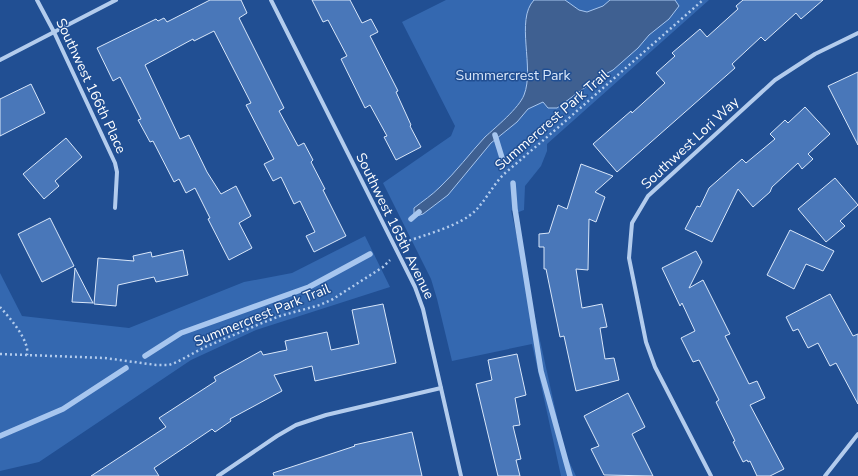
<svg xmlns="http://www.w3.org/2000/svg" width="858" height="476" font-family="'Nunito Sans',sans-serif">
<rect width="100%" height="100%" fill="#214f93"/>
<g fill="#3468b0">
<path d="M 446,0 L 709,0 L 547,144 L 547,151 L 541,166 L 525,186 L 524,210 L 516,213 L 511,210 L 565,453 L 576,476 L 561,476 L 532,344 L 452,361 L 437,299 L 431,279 L 383,183 L 451,136 L 455,126 L 402,22 Z"/>
<path d="M 365,236 L 390,287 L 256,330 L 191,360 L 39,462 L 0,471 L 0,273 L 22,316 L 129,328 L 244,282 L 292,273 Z"/>
</g>
<path fill="#3f6091" stroke="#a7c6ef" d="M 534,0 L 565,0 L 579,10 L 587,12 L 603,6 L 610,0 L 675,0 L 679,6 L 669,19 L 649,35 L 638,48 L 613,70 L 598,78 L 557,108 L 548,108 L 543,102 L 528,109 L 517,122 L 491,143 L 448,195 L 423,214 L 414,217 L 414,208 C 423,201 432,195 440,187 C 456,172 470,153 485,137 C 496,127 519,108 524,95 C 535,68 515,20 534,0 Z"/>
<g fill="none" stroke-linecap="round" stroke-linejoin="round">
<g stroke="#a7c6ef" stroke-width="5.5">
<path d="M 495,135 L 503,161"/>
<path d="M 513,183 L 515,209 L 541,371 L 570,476"/>
<path d="M 411,219 L 419,212"/>
<path d="M 145,356 L 181,333 L 309,287 L 370,254"/>
<path d="M 0,436 L 63,409 L 126,368"/>
</g>
</g>
<g fill="#4977b9" stroke="#d9e7fa">
<path d="M 210,0 L 241,0 L 247,13 L 239,18 L 284,108 L 279,111 L 298,146 L 304,143 L 313,160 L 311,162 L 325,189 L 323,190 L 346,236 L 314,252 L 306,236 L 315,232 L 300,201 L 294,204 L 281,177 L 273,181 L 264,164 L 274,159 L 246,105 L 251,103 L 214,31 L 194,41 L 193,39 L 145,65 L 180,139 L 189,135 L 207,172 L 221,194 L 236,186 L 251,216 L 239,223 L 252,248 L 229,260 L 208,219 L 210,218 L 195,188 L 186,193 L 179,179 L 174,182 L 153,141 L 150,142 L 138,120 L 141,119 L 120,77 L 113,81 L 97,48 L 156,19 L 158,21 L 164,18 L 167,22 Z"/>
<path d="M 312,0 L 350,0 L 362,23 L 371,19 L 378,32 L 370,36 L 398,91 L 396,92 L 411,125 L 410,126 L 421,147 L 396,160 L 384,137 L 387,136 L 370,105 L 365,108 L 341,59 L 347,56 L 328,20 L 323,22 Z"/>
<path d="M 743,0 L 823,0 L 801,19 L 796,13 L 765,41 L 761,37 L 732,64 L 735,68 L 617,172 L 593,144 L 631,111 L 632,113 L 665,83 L 656,73 L 675,56 L 672,53 L 700,29 L 707,37 L 738,9 L 736,6 Z"/>
<path d="M 858,72 L 858,145 L 828,86 Z"/>
<path d="M 31,84 L 45,113 L 0,136 L 0,99 Z"/>
<path d="M 805,107 L 830,134 L 808,154 L 813,159 L 802,169 L 798,163 L 772,187 L 770,192 L 753,207 L 738,189 L 712,242 L 685,229 L 697,206 L 700,207 L 709,188 L 742,159 L 746,163 L 775,139 L 770,134 L 785,120 L 788,123 Z"/>
<path d="M 66,138 L 82,157 L 55,181 L 59,186 L 44,199 L 23,174 Z"/>
<path d="M 581,164 L 613,176 L 595,192 L 605,197 L 596,222 L 589,219 L 588,270 L 576,269 L 582,308 L 602,304 L 607,327 L 600,328 L 605,359 L 614,358 L 619,380 L 576,391 L 564,336 L 560,337 L 546,269 L 544,269 L 544,247 L 539,247 L 539,234 L 549,233 L 558,205 L 567,209 Z"/>
<path d="M 835,178 L 858,205 L 840,221 L 845,226 L 826,242 L 798,209 Z"/>
<path d="M 50,218 L 74,266 L 42,282 L 18,234 Z"/>
<path d="M 790,230 L 834,251 L 823,271 L 806,264 L 794,289 L 767,275 Z"/>
<path d="M 183,250 L 188,275 L 156,282 L 154,277 L 118,285 L 116,306 L 94,304 L 98,258 L 134,261 L 133,256 L 151,252 L 152,257 Z"/>
<path d="M 696,251 L 702,262 L 689,288 L 703,280 L 730,334 L 725,336 L 749,384 L 757,381 L 765,398 L 750,405 L 784,469 L 770,476 L 757,476 L 750,461 L 748,462 L 747,460 L 743,462 L 733,442 L 735,441 L 716,402 L 719,400 L 699,360 L 693,362 L 681,338 L 695,331 L 682,303 L 680,306 L 662,268 Z"/>
<path d="M 75,268 L 93,303 L 72,302 Z"/>
<path d="M 830,294 L 853,336 L 858,334 L 858,404 L 836,363 L 830,366 L 818,343 L 808,348 L 798,329 L 793,331 L 786,317 Z"/>
<path d="M 383,304 L 396,363 L 315,381 L 312,366 L 274,375 L 282,391 L 230,419 L 231,421 L 215,432 L 212,429 L 154,468 L 159,476 L 91,476 L 166,427 L 159,418 L 216,381 L 214,377 L 261,351 L 263,355 L 287,350 L 285,341 L 327,332 L 331,350 L 359,344 L 352,310 Z"/>
<path d="M 517,354 L 526,395 L 515,398 L 520,425 L 513,426 L 521,459 L 516,460 L 520,476 L 498,476 L 476,384 L 492,380 L 488,360 Z"/>
<path d="M 628,393 L 645,427 L 632,434 L 653,476 L 604,475 L 591,449 L 599,446 L 584,416 Z"/>
<path d="M 412,432 L 422,476 L 274,476 L 273,473 L 355,446 L 354,445 Z"/>
</g>
<g fill="none" stroke-linecap="round" stroke-linejoin="round">
<g stroke="#b3cced" stroke-width="2.5" stroke-dasharray="2 3" stroke-linecap="butt">
<path d="M 406,244 L 408,241 C 428,234 461,225 475,211 C 486,200 493,185 504,174 L 561,125 L 703,0"/>
<path d="M 0,307 C 10,318 30,341 27,355"/>
<path d="M 0,354 L 105,358 L 156,365 L 169,365 L 177,362 L 205,347 L 262,323 L 280,316 L 320,305 L 333,299 L 383,267 L 390,260"/>
</g>
<g stroke="#b3cced" stroke-width="4">
<path d="M 37,0 L 54,32 L 115,163 L 117,172 L 115,208"/>
<path d="M 271,0 L 415,287 L 423,309 L 461,476"/>
<path d="M 0,60 L 116,0"/>
<path d="M 218,476 L 277,436 L 296,425 L 326,415 L 441,388"/>
<path d="M 711,476 L 655,367 L 646,342 L 629,258 L 632,223 L 648,196 L 775,80 L 815,54 L 858,33"/>
<path d="M 825,476 L 858,434"/>
</g>
</g>
<g text-anchor="middle" dominant-baseline="central" stroke-width="3" stroke-linejoin="round" paint-order="stroke">
<g font-size="14" fill="#d9e7fa" stroke="#214f93">
<text x="513" y="75">Summercrest Park</text>
</g>
<g font-size="14" fill="#fff" stroke="#214f93">
<text transform="translate(91 86) rotate(65)">Southwest 166th Place</text>
<text transform="translate(552 120) rotate(-41)">Summercrest Park Trail</text>
<text transform="translate(690 143) rotate(-43)">Southwest Lori Way</text>
<text transform="translate(395 226) rotate(64)">Southwest 165th Avenue</text>
<text transform="translate(262 315) rotate(-22)">Summercrest Park Trail</text>
</g>
</g>
</svg>
